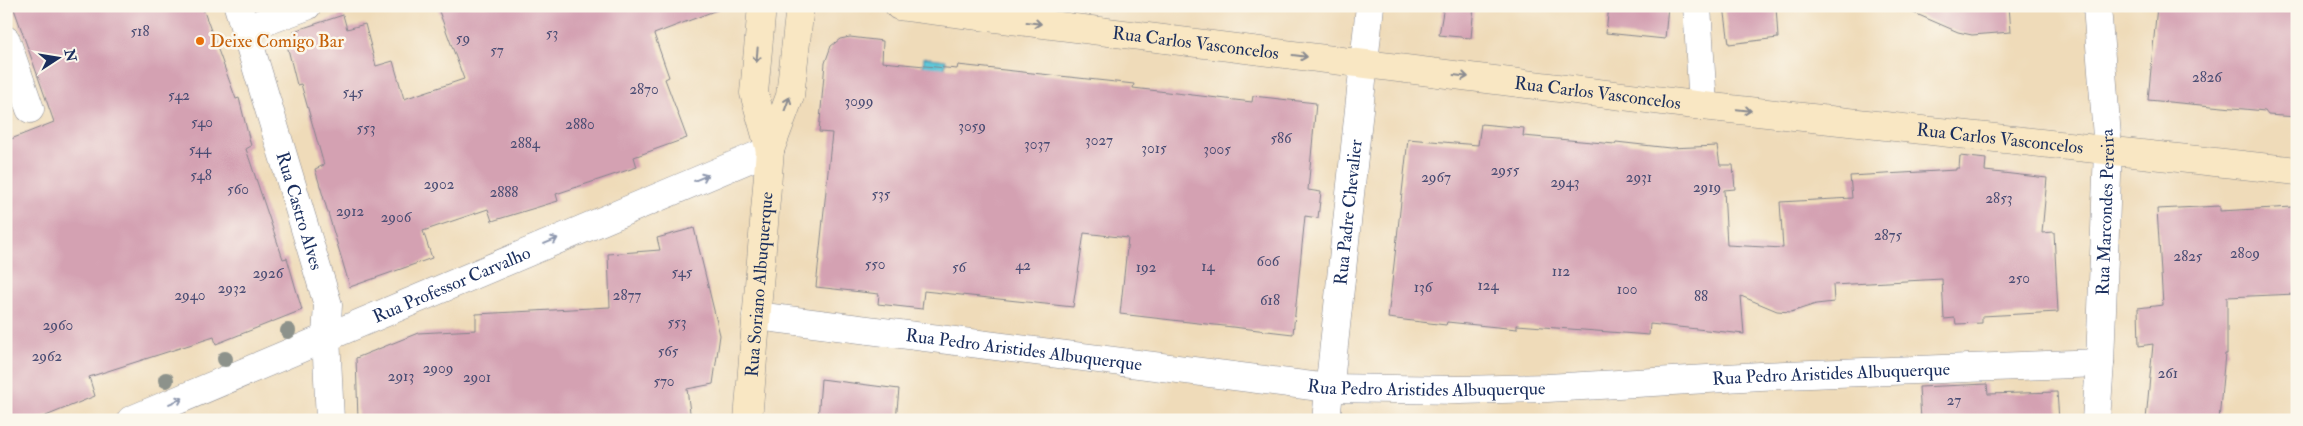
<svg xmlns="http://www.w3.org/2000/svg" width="2303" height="426" font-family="'IM FELL Double Pica',serif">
<rect width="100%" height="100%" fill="#fbf7ec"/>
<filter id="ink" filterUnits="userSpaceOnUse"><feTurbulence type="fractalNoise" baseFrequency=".02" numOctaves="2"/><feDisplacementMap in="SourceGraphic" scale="10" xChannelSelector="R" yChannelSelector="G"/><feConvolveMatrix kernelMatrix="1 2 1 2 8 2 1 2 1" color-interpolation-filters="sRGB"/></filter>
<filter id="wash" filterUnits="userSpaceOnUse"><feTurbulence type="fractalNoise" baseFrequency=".0096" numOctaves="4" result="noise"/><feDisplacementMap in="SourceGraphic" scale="20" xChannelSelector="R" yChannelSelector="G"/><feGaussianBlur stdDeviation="1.12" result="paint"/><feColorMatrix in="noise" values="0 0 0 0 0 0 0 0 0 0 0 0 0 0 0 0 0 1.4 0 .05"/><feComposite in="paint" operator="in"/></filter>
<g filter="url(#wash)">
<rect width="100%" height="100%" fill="#efdbb9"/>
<path fill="#5dc7d8" stroke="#3c7b9b" d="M 924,57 L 946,60 L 941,96 L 920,94 Z"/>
<g id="blocks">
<g fill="#d4a1b2">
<path d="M 13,6 L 202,6 L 236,99 L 239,98 L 251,146 L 246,149 L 283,259 L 287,258 L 302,310 L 216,344 L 214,337 L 89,377 L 95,396 L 36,420 L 6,420 L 6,141 L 54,122 Z"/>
<path d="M 437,6 L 721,6 L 722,8 L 654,34 L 669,77 L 665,79 L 687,138 L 634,157 L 637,167 L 556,194 L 558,201 L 492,221 L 488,209 L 423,231 L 432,258 L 350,287 L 315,169 L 324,165 L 301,84 L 297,85 L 287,45 L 297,43 L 294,31 L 343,15 L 347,29 L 365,24 L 376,66 L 393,61 L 404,99 L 464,79 Z"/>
<path d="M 1444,6 L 1474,6 L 1471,38 L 1439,35 Z"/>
<path d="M 1609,6 L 1668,6 L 1665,39 L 1606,33 Z"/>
<path d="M 1724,6 L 1776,6 L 1778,38 L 1729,44 Z"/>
<path d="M 1898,6 L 2009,6 L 2011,32 L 1972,35 L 1958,32 Z"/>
<path d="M 2157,6 L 2297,6 L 2297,117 L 2268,115 L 2265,111 L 2148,100 Z"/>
<path d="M 850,37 L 883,41 L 882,62 L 957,69 L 958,65 L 1134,84 L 1133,88 L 1252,102 L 1253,96 L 1316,103 L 1308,190 L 1321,192 L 1318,218 L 1305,216 L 1293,334 L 1120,314 L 1128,238 L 1084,233 L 1073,307 L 924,291 L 922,309 L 878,304 L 879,294 L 816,287 L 832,133 L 819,132 L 825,63 L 831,46 L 840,39 Z"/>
<path d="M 1481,124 L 1524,128 L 1523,136 L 1615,144 L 1616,142 L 1670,148 L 1717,146 L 1720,165 L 1733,165 L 1735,189 L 1724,190 L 1727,245 L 1783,248 L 1780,202 L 1852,198 L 1850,176 L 1956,170 L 1956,168 L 1959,168 L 1960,156 L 1986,159 L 1985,171 L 2047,178 L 2042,233 L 2054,232 L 2058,312 L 1982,316 L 1982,323 L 1956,324 L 1955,318 L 1944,319 L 1942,279 L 1833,285 L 1834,302 L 1816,304 L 1791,312 L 1777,311 L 1741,296 L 1744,334 L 1650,324 L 1649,335 L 1517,325 L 1517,329 L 1447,322 L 1446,325 L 1388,318 L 1408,139 L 1478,145 Z"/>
<path d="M 2220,206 L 2220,211 L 2293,207 L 2296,294 L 2227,297 L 2227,354 L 2225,354 L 2219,420 L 2146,420 L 2153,344 L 2139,346 L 2138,308 L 2163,305 L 2157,209 Z"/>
<path d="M 694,228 L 720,335 L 713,384 L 687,389 L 691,420 L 616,420 L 616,418 L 358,420 L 356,358 L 418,333 L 476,330 L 476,314 L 610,307 L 608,254 L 660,250 L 657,238 Z"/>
<path d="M 821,379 L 899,389 L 896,420 L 818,420 Z"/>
<path d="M 1987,384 L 1988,394 L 2057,392 L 2059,420 L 1921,420 L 1919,387 Z"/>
</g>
</g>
</g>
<g filter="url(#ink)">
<use href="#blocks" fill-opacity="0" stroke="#85858c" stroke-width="1"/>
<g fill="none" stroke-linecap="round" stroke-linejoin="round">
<defs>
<g id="street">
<path id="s1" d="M 238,6 L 328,305 L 326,336 L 330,420"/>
<path d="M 1697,6 L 1703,106"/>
<path d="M 245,29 L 307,6"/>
<path d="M 6,40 L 30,109"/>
<path id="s2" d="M 756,316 L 1328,388 L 1460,390 L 1547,388 L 1761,376 L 2100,363"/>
<path id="s3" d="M 131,420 L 770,150"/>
<path id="s4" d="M 1326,420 L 1370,6"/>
<path id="s5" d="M 2096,420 L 2100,363 L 2108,150 L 2097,6"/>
</g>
<g id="secondary">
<path d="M 762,6 L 754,93 L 770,150"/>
<path id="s6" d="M 899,6 L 1703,106 L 2297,171"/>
<path id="s7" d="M 748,420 L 770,150 L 790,96 L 800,6"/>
</g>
</defs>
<use href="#street" stroke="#85858c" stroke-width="29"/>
<use href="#secondary" stroke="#85858c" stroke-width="29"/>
<use href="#street" stroke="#fff" stroke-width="28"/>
<use href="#secondary" stroke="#f9e7c3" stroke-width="28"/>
</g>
<g fill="#8d928b">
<circle cx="288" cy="331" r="8"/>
<circle cx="225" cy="359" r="8"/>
<circle cx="166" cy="380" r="8"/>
</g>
<defs><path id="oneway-shaft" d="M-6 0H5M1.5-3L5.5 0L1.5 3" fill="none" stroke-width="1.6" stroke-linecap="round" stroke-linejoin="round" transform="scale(1.25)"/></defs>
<g stroke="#8a8b90">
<use href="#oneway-shaft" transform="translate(1034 23) rotate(7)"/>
<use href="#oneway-shaft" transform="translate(757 55) rotate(95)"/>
<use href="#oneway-shaft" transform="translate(1300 56) rotate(7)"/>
<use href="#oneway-shaft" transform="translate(1461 76) rotate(7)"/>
<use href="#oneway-shaft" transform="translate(787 104) rotate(-70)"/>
<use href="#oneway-shaft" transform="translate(1744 110) rotate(6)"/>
</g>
<g stroke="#8d97ae">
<use href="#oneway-shaft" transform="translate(701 178) rotate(-23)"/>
<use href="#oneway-shaft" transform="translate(551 241) rotate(-23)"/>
<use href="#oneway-shaft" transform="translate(176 401) rotate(-23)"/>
</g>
</g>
<circle fill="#e8710a" stroke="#fbf7ec" stroke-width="2" cx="200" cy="41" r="5"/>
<g text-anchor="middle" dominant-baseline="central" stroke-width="5" stroke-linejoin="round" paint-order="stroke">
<g font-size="15" fill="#494c73">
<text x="140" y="31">518</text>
<text x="552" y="33">53</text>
<text x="463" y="38">59</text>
<text x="497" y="50">57</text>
<text x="2207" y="77">2826</text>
<text x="644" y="89">2870</text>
<text x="353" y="92">545</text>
<text x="179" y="95">542</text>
<text x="859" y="101">3099</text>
<text x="202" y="122">540</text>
<text x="580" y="124">2880</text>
<text x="972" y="126">3059</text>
<text x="366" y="128">553</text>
<text x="1281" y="138">586</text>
<text x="1099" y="140">3027</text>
<text x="525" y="143">2884</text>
<text x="1037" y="144">3037</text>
<text x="1154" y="148">3015</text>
<text x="200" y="149">544</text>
<text x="1217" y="149">3005</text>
<text x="1505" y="170">2955</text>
<text x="201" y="175">548</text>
<text x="1436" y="177">2967</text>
<text x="1639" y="177">2931</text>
<text x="1565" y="182">2943</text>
<text x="439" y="184">2902</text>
<text x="1707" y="187">2919</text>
<text x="238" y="189">560</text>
<text x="504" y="192">2888</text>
<text x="881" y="194">535</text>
<text x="1999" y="198">2853</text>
<text x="350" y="211">2912</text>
<text x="396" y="217">2906</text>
<text x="1888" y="235">2875</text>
<text x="2245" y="253">2809</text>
<text x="2188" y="256">2825</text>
<text x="1268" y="261">606</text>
<text x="875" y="264">550</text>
<text x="1023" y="265">42</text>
<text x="1208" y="266">14</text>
<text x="959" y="267">56</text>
<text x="1146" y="267">192</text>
<text x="1561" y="271">112</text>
<text x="682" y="272">545</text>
<text x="268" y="273">2926</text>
<text x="2019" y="278">250</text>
<text x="1488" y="285">124</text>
<text x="1423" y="287">136</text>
<text x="232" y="288">2932</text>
<text x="1627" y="289">100</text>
<text x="190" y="295">2940</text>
<text x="627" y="295">2877</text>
<text x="1701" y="296">88</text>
<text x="1270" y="300">618</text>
<text x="677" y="322">553</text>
<text x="58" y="325">2960</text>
<text x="668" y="351">565</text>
<text x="47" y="356">2962</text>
<text x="438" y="368">2909</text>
<text x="2168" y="373">261</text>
<text x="401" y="376">2913</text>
<text x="477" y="377">2901</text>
<text x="664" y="381">570</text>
<text x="1954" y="400">27</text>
</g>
<g font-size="18" fill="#c56008" stroke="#fbf7ec" text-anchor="start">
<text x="210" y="41">Deixe Comigo Bar</text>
</g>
<g font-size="18" fill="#1b2f5e" stroke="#fbf7ec">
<text stroke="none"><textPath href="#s6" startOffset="299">Rua Carlos Vasconcelos</textPath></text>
<text stroke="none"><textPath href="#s6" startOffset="704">Rua Carlos Vasconcelos</textPath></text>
<text stroke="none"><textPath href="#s6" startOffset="1109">Rua Carlos Vasconcelos</textPath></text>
<text stroke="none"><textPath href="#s1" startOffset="214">Rua Castro Alves</textPath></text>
<text stroke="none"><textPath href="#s4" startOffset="209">Rua Padre Chevalier</textPath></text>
<text stroke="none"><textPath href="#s5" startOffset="208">Rua Marcondes Pereira</textPath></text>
<text stroke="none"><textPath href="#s3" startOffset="348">Rua Professor Carvalho</textPath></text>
<text stroke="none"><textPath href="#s7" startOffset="136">Rua Soriano Albuquerque</textPath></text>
<text stroke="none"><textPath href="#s2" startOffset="270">Rua Pedro Aristides Albuquerque</textPath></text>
<text stroke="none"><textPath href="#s2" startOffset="1080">Rua Pedro Aristides Albuquerque</textPath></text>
<text stroke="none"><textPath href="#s2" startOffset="675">Rua Pedro Aristides Albuquerque</textPath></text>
</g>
</g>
<rect width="2303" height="426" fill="none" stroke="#fbf7ec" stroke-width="25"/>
<g transform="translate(58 58) rotate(78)" stroke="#fbf7ec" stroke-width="4" paint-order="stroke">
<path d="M0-4L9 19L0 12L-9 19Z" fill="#1b2f5e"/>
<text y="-8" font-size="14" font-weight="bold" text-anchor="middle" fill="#1b2f5e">N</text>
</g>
</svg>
